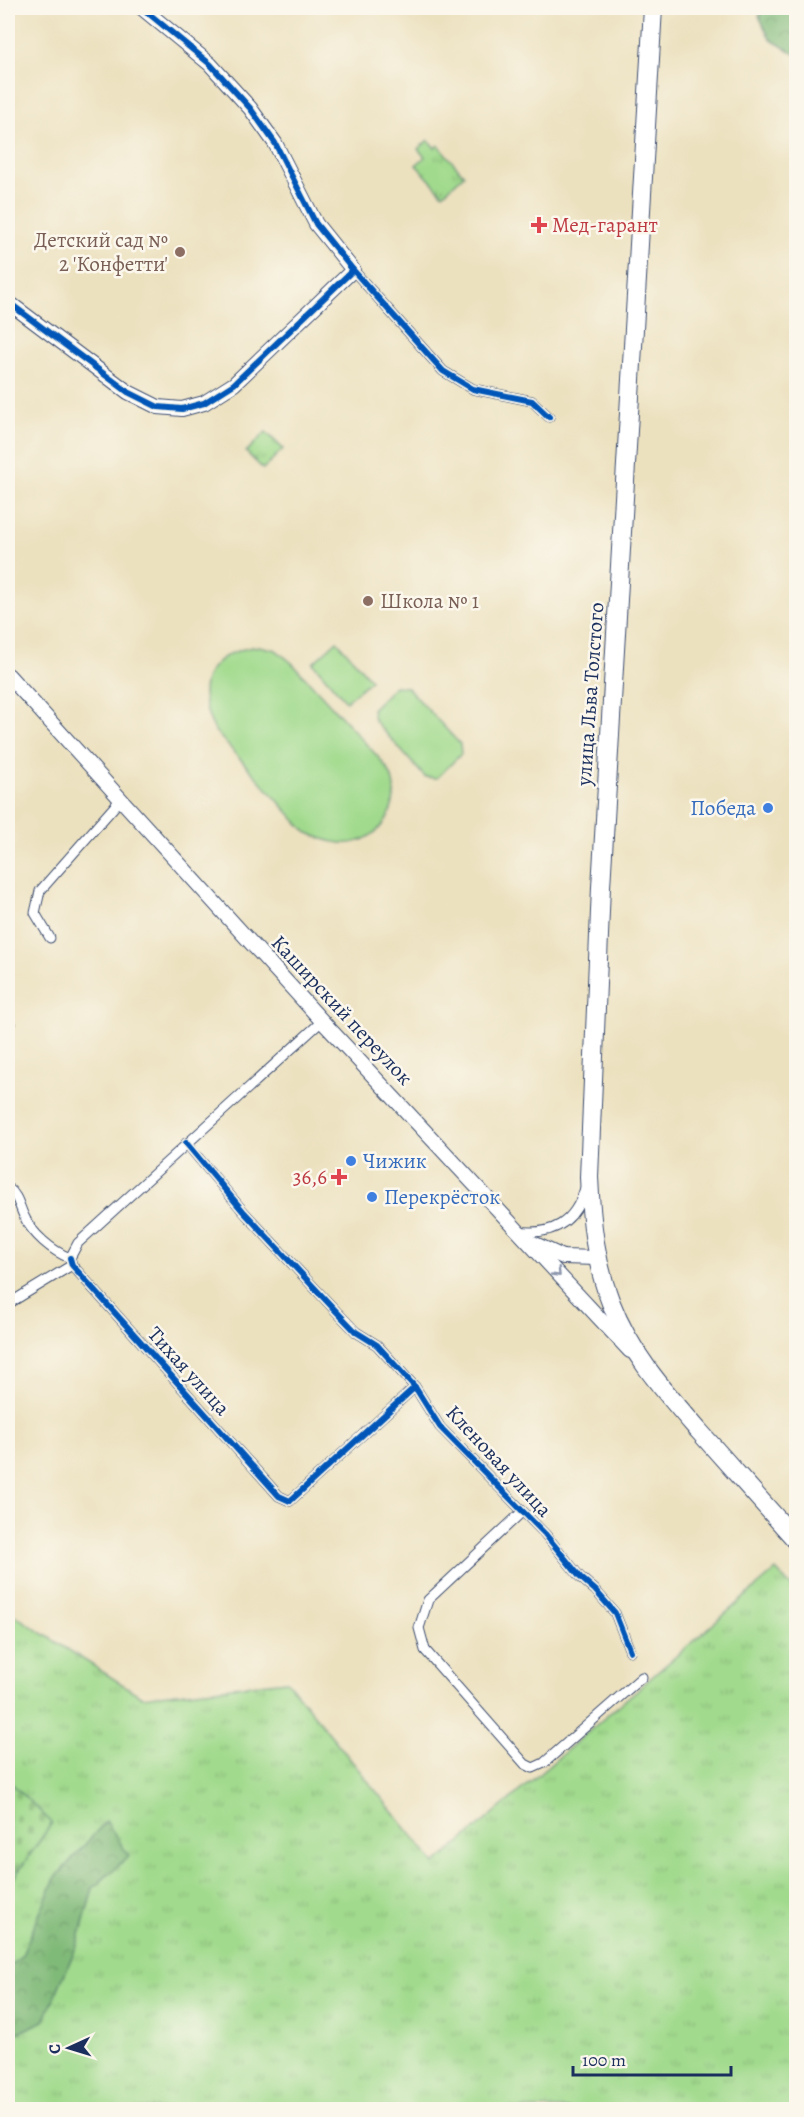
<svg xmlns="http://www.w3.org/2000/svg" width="804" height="2117" font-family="Alegreya,serif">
<defs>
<pattern id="grass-tufts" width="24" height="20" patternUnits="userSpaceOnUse" patternTransform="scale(1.5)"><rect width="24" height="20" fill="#a1da8d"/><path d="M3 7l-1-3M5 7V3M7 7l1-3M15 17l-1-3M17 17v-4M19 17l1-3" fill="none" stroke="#8abb7c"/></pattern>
<pattern id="forest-crowns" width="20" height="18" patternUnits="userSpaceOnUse" patternTransform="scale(1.5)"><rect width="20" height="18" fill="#80ba78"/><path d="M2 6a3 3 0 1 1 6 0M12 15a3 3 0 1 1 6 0" fill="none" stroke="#689866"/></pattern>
<pattern id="cemetery-stones" width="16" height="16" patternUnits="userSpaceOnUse" patternTransform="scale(1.5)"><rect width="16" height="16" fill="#a1da8d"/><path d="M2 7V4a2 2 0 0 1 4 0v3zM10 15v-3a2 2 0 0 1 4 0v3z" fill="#8abb7c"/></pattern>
</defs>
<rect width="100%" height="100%" fill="#fbf7ec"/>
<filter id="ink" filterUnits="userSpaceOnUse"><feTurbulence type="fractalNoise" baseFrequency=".0167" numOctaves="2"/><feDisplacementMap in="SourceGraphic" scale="12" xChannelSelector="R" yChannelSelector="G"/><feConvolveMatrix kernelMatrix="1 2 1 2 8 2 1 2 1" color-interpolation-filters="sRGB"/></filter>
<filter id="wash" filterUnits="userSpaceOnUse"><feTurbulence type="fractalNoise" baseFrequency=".008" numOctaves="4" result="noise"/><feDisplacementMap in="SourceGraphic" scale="24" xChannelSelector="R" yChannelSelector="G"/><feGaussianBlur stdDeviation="1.35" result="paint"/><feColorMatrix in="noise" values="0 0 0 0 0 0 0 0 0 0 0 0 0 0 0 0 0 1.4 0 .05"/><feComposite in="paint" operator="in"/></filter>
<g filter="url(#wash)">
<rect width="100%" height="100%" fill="#ece1bf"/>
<g fill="url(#grass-tufts)" stroke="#5e8476" stroke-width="1.5">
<path d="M 428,140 L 435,148 L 438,145 L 464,175 L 443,194 L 416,165 L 425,157 L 418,149 Z"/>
<path d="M 266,432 L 283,449 L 263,469 L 246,452 Z"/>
<path d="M 776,1570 L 796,1592 L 796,2109 L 8,2109 L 8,2037 L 44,2021 L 77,1945 L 93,1888 L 129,1856 L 55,1878 L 22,1956 L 8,1969 L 8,1886 L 52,1823 L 8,1780 L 8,1611 L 142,1697 L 287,1681 L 435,1864 Z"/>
</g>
<g fill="url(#forest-crowns)" stroke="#4e746b" stroke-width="1.5">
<path d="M 764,8 L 796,8 L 796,55 L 770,39 L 759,16 Z"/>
<path d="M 106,1821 L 129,1856 L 93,1888 L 77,1945 L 44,2021 L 8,2037 L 8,1969 L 22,1955 L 55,1878 Z"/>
</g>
<path fill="url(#cemetery-stones)" stroke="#5e8476" stroke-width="1.5" d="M 8,1780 L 52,1823 L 8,1886 Z"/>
<g fill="#a1da8d" stroke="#5e8476" stroke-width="1.5">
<path d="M 337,641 L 371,680 L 346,701 L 313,663 Z"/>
<path d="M 259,646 L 276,650 L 292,663 L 379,758 C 384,764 390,771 392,778 C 402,810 376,846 341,843 C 328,842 317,837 306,832 L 215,731 C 191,685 207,653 259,646 Z"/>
<path d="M 395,686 L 407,687 L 460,744 L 461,754 L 437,778 L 425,777 L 374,720 L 372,709 Z"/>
</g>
</g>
<g filter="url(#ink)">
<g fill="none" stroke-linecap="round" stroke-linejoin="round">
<defs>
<g id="street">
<path d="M 353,270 L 443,371 L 473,389 L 532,401 L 549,417"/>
<path d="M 50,938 L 35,913 L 40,891 L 121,799"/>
<path d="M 8,1023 L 10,1024"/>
<path d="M 186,1143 L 243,1211 L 335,1310 L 356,1332 L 377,1345 L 415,1387 L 440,1427 L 545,1534 L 580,1577 L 595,1590 L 615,1613 L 630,1651"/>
<path d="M 8,1188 C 18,1195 19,1206 24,1216 C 32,1234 52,1251 70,1258"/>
<path d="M 517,1231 C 552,1236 575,1223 585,1188"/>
<path d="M 70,1258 L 72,1265 L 279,1496 L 290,1501 L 415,1387"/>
<path d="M 70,1258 L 78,1243 L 322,1021"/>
<path d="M 8,1304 L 72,1265"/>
<path d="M 522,1512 L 428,1600 L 419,1628 L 425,1650 L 525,1764 L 533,1768 L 544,1763 L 642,1677"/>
</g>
<g id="secondary">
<path d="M 8,302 L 128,392 L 158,407 L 182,409 L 204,403 L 234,384 L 353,270 L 316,224 L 275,143 L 250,108 L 210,64 L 142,8"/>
<path d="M 8,675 L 322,1021 L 630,1351"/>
<path d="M 533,1243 L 563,1257 L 597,1258"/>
</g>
<path id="highway" d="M 653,8 L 601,887 L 589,1177 C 591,1221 595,1262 611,1303 C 630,1353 664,1391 699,1431 C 731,1467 764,1504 796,1540"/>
</defs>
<use href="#street" stroke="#3a4a6d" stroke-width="11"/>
<use href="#secondary" stroke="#3a4a6d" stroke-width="16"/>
<use href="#highway" stroke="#3a4a6d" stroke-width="20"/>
<use href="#street" stroke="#fff" stroke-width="9"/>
<use href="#secondary" stroke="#fff" stroke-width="14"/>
<use href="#highway" stroke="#fff" stroke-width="18"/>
<defs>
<g id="cycleway">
<path d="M 142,8 L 210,64 L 250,108 L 275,143 L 316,224 L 353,270 L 443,371 L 473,389 L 532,401 L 549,417"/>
<path d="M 8,302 L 128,392 L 158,407 L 182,409 L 204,403 L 234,384 L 353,270"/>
<path d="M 186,1143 L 243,1211 L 335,1310 L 356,1332 L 377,1345 L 415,1387 L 440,1427 L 545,1534 L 580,1577 L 595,1590 L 615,1613 L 630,1651"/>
<path d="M 70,1258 L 72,1265 L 279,1496 L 290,1501 L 415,1387"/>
</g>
</defs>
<use href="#cycleway" stroke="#fbf7ec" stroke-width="10"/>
<use href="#cycleway" stroke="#0057b8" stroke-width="6"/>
</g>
<defs><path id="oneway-chevron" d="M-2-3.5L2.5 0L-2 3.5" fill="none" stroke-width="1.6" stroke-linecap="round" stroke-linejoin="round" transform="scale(1.5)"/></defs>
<use stroke="#8d97ae" href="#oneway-chevron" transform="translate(557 1273) rotate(46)"/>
</g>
<g fill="#e0444e" stroke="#fbf7ec" stroke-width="2">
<path d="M536 216h6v6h6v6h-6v6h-6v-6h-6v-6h6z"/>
<path d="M336 1168h6v6h6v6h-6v6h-6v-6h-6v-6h6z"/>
</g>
<g fill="#8d6e63" stroke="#fbf7ec" stroke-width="2">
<circle cx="180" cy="252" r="6"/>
<circle cx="368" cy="601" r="6"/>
</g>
<g fill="#3f7fe0" stroke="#fbf7ec" stroke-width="2">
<circle cx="768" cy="808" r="6"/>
<circle cx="351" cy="1161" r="6"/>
<circle cx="372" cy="1197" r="6"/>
</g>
<g text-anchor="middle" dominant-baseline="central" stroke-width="5" stroke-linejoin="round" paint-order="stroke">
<g font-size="21" fill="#be3a42" stroke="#fbf7ec" text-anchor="start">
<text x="552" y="225">Мед-гарант</text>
<text x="327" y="1177" text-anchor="end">36,6</text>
</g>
<g font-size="21" fill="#785e54" stroke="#fbf7ec" text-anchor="end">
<text x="168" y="240">Детский сад №<tspan x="168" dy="24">2 'Конфетти'</tspan></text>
<text x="380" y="601" text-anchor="start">Школа № 1</text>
</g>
<g font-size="21" fill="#1b2f5e" stroke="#fbf7ec">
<text transform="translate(590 694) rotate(-86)">улица Льва Толстого</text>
<text transform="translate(342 1010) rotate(47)">Каширский переулок</text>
<text transform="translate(189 1371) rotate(48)">Тихая улица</text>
<text transform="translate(499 1461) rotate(47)">Кленовая улица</text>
</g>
<g font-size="21" fill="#366cbe" stroke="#fbf7ec" text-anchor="start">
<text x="756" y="808" text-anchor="end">Победа</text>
<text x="363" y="1161">Чижик</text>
<text x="384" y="1197">Перекрёсток</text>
</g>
</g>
<rect width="804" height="2117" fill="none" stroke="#fbf7ec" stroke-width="30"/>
<g transform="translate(69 2048) rotate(266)" stroke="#fbf7ec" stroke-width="4.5" paint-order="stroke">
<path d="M0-4.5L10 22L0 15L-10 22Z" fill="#1b2f5e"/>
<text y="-9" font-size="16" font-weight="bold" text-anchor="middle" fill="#1b2f5e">С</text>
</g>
<path d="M573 2066v9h158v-9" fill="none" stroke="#1b2f5e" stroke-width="3"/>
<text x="582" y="2066" font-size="18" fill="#1b2f5e" stroke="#fbf7ec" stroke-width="4.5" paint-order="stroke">100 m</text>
</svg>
